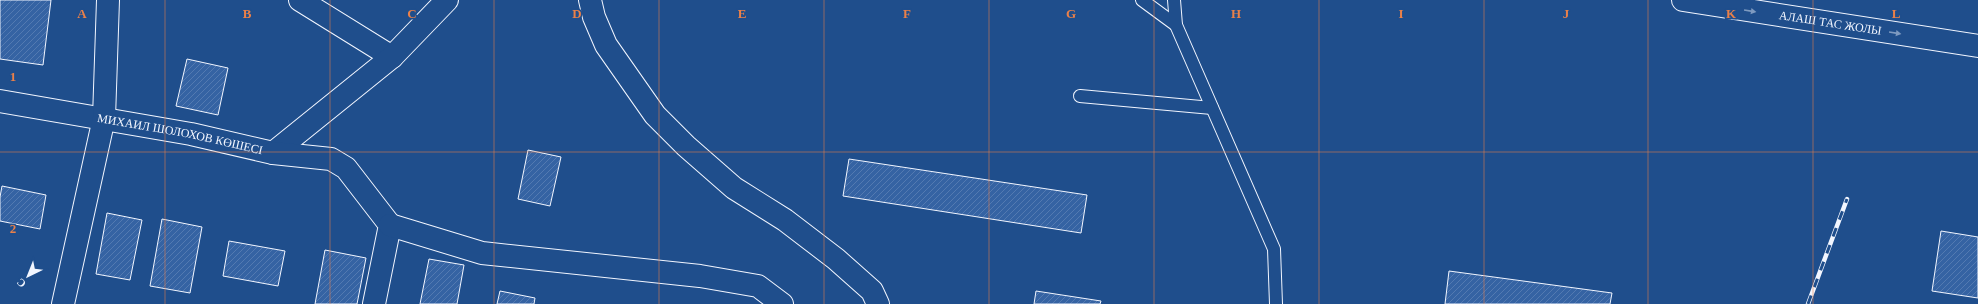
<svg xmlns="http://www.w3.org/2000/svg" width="1978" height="304" font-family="'Times New Roman',serif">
<defs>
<pattern id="building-hatch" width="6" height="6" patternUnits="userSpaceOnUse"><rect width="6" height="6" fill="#3563a3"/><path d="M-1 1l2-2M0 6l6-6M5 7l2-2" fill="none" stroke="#537ab1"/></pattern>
</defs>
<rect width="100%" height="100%" fill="#1f4e8c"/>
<g fill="url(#building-hatch)" stroke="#f2f6ff">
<path d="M 0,0 L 51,0 L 43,65 L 0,59 Z"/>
<path d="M 187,59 L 228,68 L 218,115 L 176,106 Z"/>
<path d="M 528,150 L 561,157 L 550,206 L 518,199 Z"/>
<path d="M 849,159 L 1087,195 L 1081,233 L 843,196 Z"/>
<path d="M 2,186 L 46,195 L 40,229 L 0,221 L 0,197 Z"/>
<path d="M 107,213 L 142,220 L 130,280 L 96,274 Z"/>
<path d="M 162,219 L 202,227 L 190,293 L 150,286 Z"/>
<path d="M 1941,231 L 1978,237 L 1978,298 L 1932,291 Z"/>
<path d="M 229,241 L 285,251 L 278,286 L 223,276 Z"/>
<path d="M 325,250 L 366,258 L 357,304 L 315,304 Z"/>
<path d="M 429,259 L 464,265 L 457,304 L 420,304 Z"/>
<path d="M 1449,271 L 1612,293 L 1610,304 L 1445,304 Z"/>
<path d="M 500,291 L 535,298 L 534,304 L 497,304 Z"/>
<path d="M 1036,291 L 1101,301 L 1100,304 L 1034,304 Z"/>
</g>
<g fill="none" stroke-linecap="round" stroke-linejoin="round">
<defs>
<g id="lane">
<path d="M 1142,0 L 1176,25"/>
<path d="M 1174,0 L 1176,25 L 1274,249 L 1276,304"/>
<path d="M 1080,96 L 1212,108"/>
</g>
<g id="street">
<path d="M 300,0 L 392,57"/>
<path d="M 590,0 L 594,17 L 606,45 L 655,115 L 686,146 L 734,188 L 785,220 L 836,259 L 872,291 L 878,304"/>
<path id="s1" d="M 0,101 L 191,134 L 273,153 L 392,57 L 447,0"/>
<path d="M 273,153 L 331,159 L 346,168 L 390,225 L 374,304"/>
<path d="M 390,225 L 482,253 L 700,276 L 758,286 L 782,304"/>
<path d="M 63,304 L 104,118 L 108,0"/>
</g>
<g id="primary">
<path id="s2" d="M 1683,0 L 1978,46"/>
</g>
</defs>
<use href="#lane" stroke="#f2f6ff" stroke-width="14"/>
<use href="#street" stroke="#f2f6ff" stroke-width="24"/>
<use href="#primary" stroke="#f2f6ff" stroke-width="24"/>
<use href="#lane" stroke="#1f4e8c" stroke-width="12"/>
<use href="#street" stroke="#1f4e8c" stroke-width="22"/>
<use href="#primary" stroke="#1f4e8c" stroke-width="22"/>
<defs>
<path id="rail" d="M 1808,304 L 1847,199"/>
</defs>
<use href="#rail" stroke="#f2f6ff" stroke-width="4.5"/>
<use href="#rail" stroke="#1f4e8c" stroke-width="3" stroke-dasharray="9" stroke-linecap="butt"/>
</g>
<defs><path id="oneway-solid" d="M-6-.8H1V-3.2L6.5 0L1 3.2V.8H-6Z"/></defs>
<g fill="#7e9ac0">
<use href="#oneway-solid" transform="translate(1750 11) rotate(9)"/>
<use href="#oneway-solid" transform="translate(1895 33) rotate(9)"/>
</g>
<path fill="none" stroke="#ea8049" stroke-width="1" stroke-opacity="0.55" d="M 165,0 L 165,304M 330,0 L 330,304M 494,0 L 494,304M 659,0 L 659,304M 824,0 L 824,304M 989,0 L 989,304M 1154,0 L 1154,304M 1319,0 L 1319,304M 1484,0 L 1484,304M 1648,0 L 1648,304M 1813,0 L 1813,304M 0,152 L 1978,152"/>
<g text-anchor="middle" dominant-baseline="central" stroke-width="3" stroke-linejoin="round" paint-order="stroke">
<g font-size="12" fill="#f2f6ff" stroke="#1f4e8c">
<text stroke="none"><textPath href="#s2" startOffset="149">АЛАШ ТАС ЖОЛЫ</textPath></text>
<text stroke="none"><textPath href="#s1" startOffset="183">МИХАИЛ ШОЛОХОВ КӨШЕСІ</textPath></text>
</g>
</g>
<g font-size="13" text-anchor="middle" font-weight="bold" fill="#ea8049" stroke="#1f4e8c" stroke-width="3" stroke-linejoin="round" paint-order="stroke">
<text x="82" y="18">A</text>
<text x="247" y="18">B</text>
<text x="412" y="18">C</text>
<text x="577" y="18">D</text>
<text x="742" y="18">E</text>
<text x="907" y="18">F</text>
<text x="1071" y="18">G</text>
<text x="1236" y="18">H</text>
<text x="1401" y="18">I</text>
<text x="1566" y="18">J</text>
<text x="1731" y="18">K</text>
<text x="1896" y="18">L</text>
<text x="13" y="81">1</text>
<text x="13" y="233">2</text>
</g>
<g transform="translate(28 276) rotate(223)" stroke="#1f4e8c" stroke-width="3" paint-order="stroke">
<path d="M0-3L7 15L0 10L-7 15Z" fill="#f2f6ff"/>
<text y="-6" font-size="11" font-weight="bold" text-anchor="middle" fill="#f2f6ff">С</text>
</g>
</svg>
